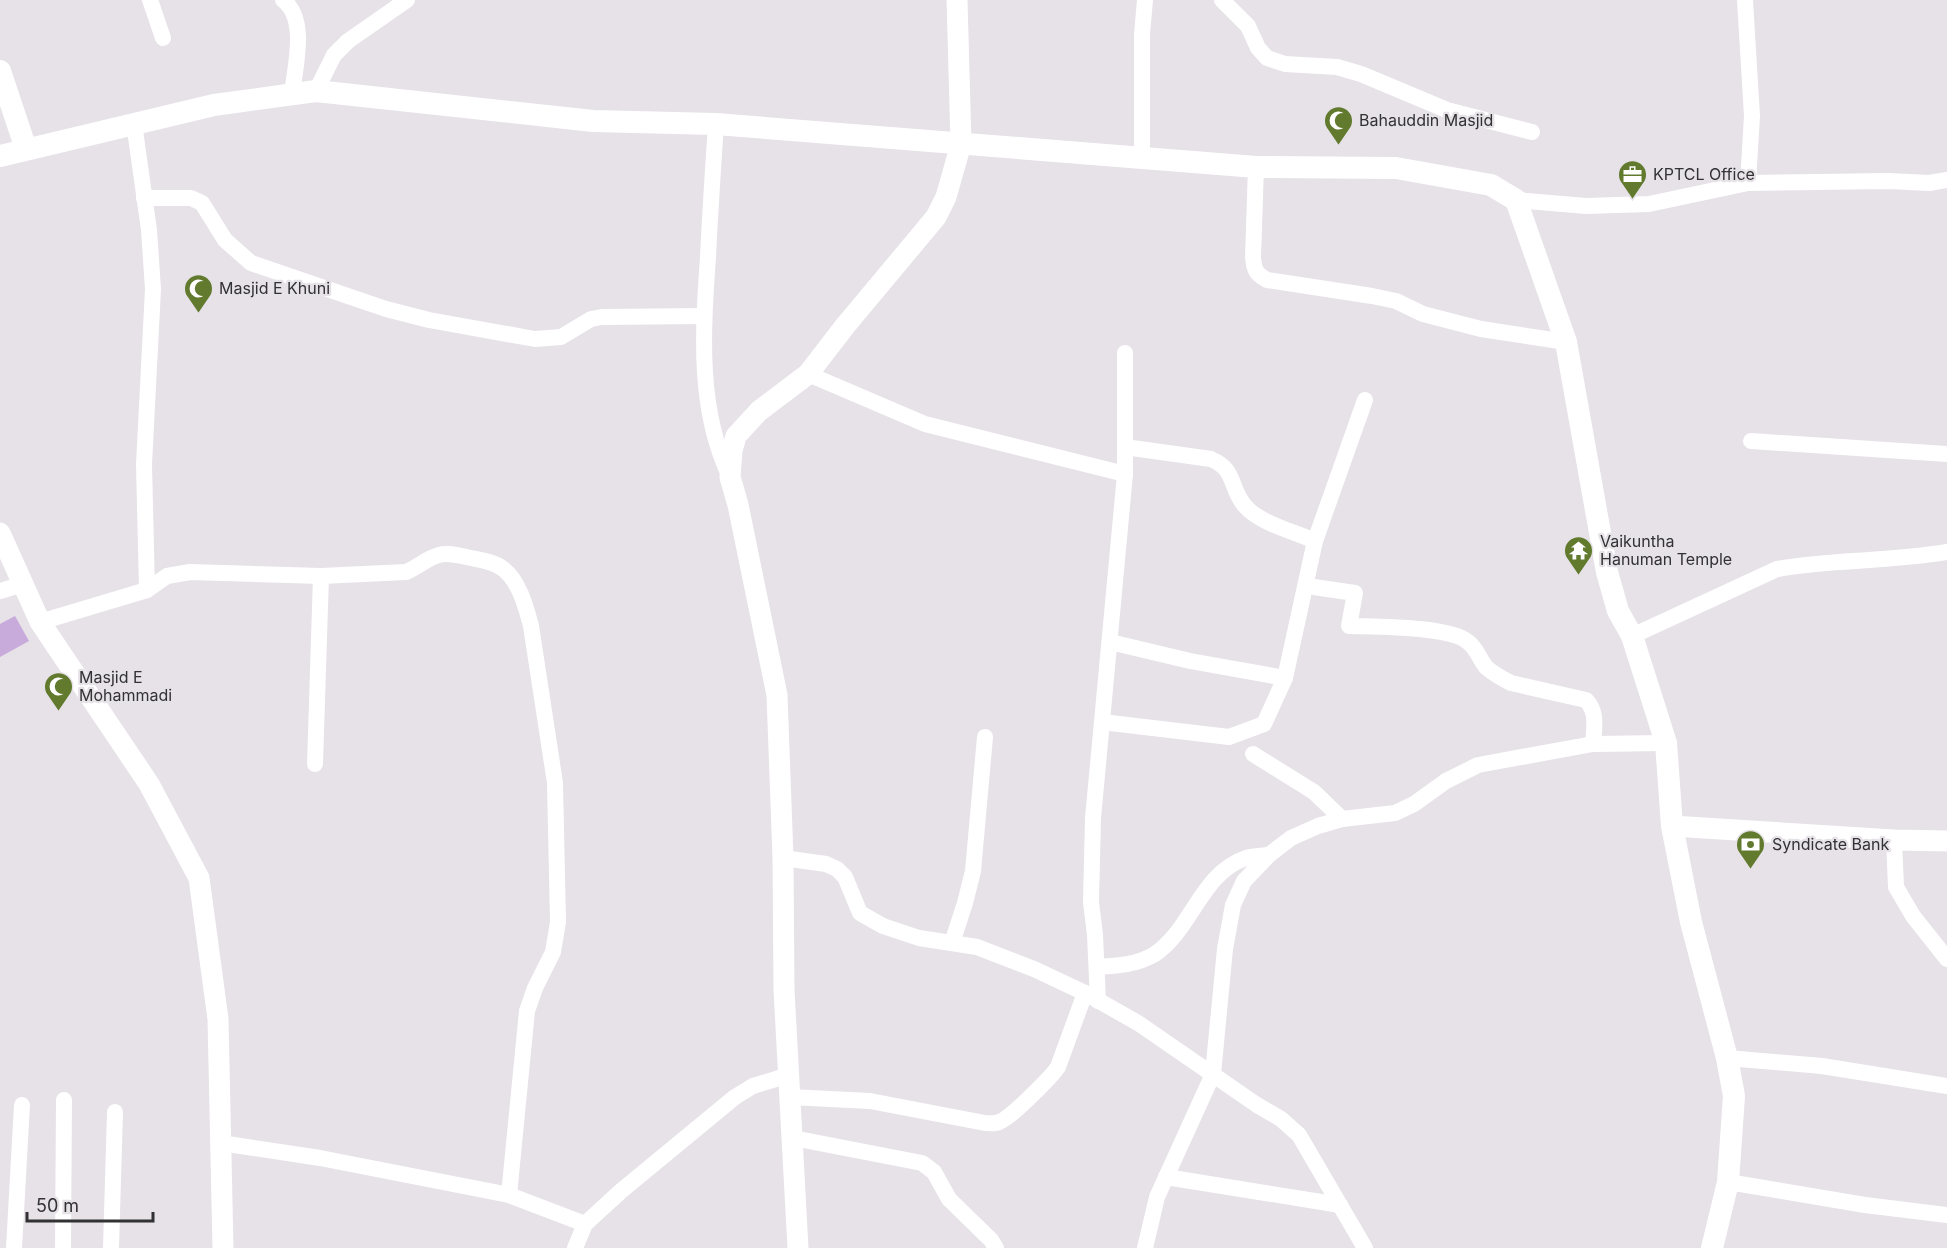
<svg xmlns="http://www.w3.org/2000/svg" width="1947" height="1248" font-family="Inter,sans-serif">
<rect width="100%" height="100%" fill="#e6e2e8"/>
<path fill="#c8aadb" d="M 15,616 L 29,641 L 0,657 L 0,624 Z"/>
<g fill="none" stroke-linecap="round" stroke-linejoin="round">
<g stroke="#fff" stroke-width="16">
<path d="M 150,0 L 163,38"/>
<path d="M 283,0 C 308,19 295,66 292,94"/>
<path d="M 1222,0 L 1248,26 L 1258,48 L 1267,58 L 1285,64 L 1337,67 L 1361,74 L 1447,110 L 1532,132"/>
<path d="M 1745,0 L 1752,116 L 1748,183"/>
<path d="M 316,91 L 334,55 L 348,41 L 407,0"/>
<path d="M 134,123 L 149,230 L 153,289 L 144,464 L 147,590"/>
<path d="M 716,124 C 713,169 710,213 708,257 C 703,330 697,409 730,477"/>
<path d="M 1142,158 L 1142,34 L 1145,0"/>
<path d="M 1256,167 L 1253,257 C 1254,270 1256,274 1267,280 L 1372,296 L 1396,301 L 1423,314 L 1481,329 L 1566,342"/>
<path d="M 144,198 L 191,198 L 202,203 L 225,240 L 251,263 L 386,309 L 429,320 L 535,339 L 561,337 L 591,319 L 602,317 L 704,316"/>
<path d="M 1516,200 L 1586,206 L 1649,204 L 1748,183 L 1889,181 L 1929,183 L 1947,180"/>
<path d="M 808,374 L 925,424 L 1125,474"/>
<path d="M 1751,441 L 1947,454"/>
<path d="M 1125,447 L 1211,459 C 1237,470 1229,488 1245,506 C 1259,523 1295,532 1315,541"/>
<path d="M 1307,586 L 1355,593 L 1349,626 C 1375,627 1450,626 1468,642 C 1477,648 1480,661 1487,668 C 1494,674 1503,679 1511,683 L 1586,700 C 1598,712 1594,729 1593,744"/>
<path d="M 0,591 L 23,584"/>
<path d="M 40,622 L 147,590 L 167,576 L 190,572 L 321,576 L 406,572 C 418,567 427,558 439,555 C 448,552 461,556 471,558 C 481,560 494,562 502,568 C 519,580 526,607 531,626 L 555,783 L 558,922 L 553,952 L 535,988 L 527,1011 L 509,1195"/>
<path d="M 1632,636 L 1777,569 C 1833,559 1891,562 1947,552"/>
<path d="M 1110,642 L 1190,661 L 1285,678"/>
<path d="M 1102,722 L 1229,737 L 1264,724 L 1285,678 L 1315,541 L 1365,400"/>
<path d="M 1253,754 L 1314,792 L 1342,819"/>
<path d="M 315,764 L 321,576"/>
<path d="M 1894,840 L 1896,887 L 1913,916 L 1947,959"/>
<path d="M 783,858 L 826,864 L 837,869 L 845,877 L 860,913 L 883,926 L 919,938 L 977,947 L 1034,969 L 1085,993 L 1138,1023 L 1257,1105 L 1281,1119 L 1299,1135 L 1365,1248"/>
<path d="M 952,943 L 965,903 L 973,871 L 985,737"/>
<path d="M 1097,967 C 1116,966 1137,965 1155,954 C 1192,929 1201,873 1246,858 C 1253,856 1262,856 1269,855"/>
<path d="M 1098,1001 L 1095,935 L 1091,902 L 1093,818 L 1125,474 L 1125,353"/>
<path d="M 1727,1058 L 1822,1066 L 1947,1086"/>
<path d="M 790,1097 L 870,1101 L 985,1123 C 989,1123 995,1124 999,1122 C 1010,1119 1051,1077 1058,1067 L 1085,993"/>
<path d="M 793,1138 L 922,1163 L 934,1172 L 949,1199 L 991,1240 L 996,1248"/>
<path d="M 221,1143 L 320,1158 L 509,1195 L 585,1224"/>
<path d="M 1166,1177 L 1340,1205"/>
<path d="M 1728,1182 L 1865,1205 L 1947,1215"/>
<path d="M 14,1248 L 22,1105"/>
<path d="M 63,1248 L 64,1100"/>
<path d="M 111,1248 L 115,1112"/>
<path d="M 575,1248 L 585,1224 L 621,1191 L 735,1097 L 753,1086 L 789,1075"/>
<path d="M 1145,1248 L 1157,1197 L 1213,1074 L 1225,949 L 1233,905 L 1244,881 L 1269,855 L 1291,838 L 1318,826 L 1342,819 L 1395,813 L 1414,804 L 1446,781 L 1478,765 L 1593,744 L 1666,743"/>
</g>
<g stroke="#fff" stroke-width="21">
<path d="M 0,533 L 40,622 L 149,784 L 199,878 L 218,1019 L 223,1248"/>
<path d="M 1672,826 L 1894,840 L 1947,841"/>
<path d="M 798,1248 L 784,990 L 783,858 L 777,695 L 738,505 L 730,477 L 732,451 L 736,436 L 759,411 L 808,374 L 845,326 L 936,217 L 946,197 L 961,144 L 957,0"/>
</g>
<g stroke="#fff" stroke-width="22">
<path d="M 0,71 L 26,149"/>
<path d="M 0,156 L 214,105 L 316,91 L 593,121 L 716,124 L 1256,167 L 1396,168 L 1491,185 L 1516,200 L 1566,342 L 1607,572 L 1618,611 L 1632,636 L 1666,743 L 1672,826 L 1691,922 L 1727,1058 L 1734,1096 L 1728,1182 L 1712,1248"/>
</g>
</g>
<defs>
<symbol id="mosque-pin" viewBox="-11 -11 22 30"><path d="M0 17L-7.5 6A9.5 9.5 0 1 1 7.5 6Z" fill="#617a2e" stroke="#e6e2e8"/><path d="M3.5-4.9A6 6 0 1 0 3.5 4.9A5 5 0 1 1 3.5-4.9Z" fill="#fff"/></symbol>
<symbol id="office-pin" viewBox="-11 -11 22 30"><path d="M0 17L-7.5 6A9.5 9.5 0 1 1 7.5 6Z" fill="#617a2e" stroke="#e6e2e8"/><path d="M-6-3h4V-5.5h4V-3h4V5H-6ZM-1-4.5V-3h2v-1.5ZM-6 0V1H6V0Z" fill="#fff"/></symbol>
<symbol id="temple-pin" viewBox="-11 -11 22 30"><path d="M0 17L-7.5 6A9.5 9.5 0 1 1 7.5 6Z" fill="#617a2e" stroke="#e6e2e8"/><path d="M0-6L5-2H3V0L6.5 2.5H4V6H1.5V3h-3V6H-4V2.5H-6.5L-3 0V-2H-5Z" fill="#fff"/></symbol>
<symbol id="bank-pin" viewBox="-11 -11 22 30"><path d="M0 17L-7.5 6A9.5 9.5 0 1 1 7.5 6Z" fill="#617a2e" stroke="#e6e2e8"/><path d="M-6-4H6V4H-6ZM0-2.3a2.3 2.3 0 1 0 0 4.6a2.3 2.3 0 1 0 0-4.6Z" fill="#fff"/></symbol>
</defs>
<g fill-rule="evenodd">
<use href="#mosque-pin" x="1322" y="104" width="33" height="45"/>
<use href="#office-pin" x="1616" y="158" width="33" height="45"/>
<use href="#mosque-pin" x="182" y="272" width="33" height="45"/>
<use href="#temple-pin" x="1562" y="534" width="33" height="45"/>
<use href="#mosque-pin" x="42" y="670" width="33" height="45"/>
<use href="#bank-pin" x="1734" y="828" width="33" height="45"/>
</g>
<g text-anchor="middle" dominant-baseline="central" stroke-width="4.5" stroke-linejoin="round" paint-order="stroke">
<g font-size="16" fill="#323133" stroke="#e6e2e8" text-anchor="start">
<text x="1359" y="120">Bahauddin Masjid</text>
<text x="1653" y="174">KPTCL Office</text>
<text x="219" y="288">Masjid E Khuni</text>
<text x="1600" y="541">Vaikuntha<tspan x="1600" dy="18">Hanuman Temple</tspan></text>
<text x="79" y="677">Masjid E<tspan x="79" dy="18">Mohammadi</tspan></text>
<text x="1772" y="844">Syndicate Bank</text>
</g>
</g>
<path d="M27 1212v9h126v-9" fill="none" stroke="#323133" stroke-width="3"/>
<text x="36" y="1212" font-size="18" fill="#323133" stroke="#e6e2e8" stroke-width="4.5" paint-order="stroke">50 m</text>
</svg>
